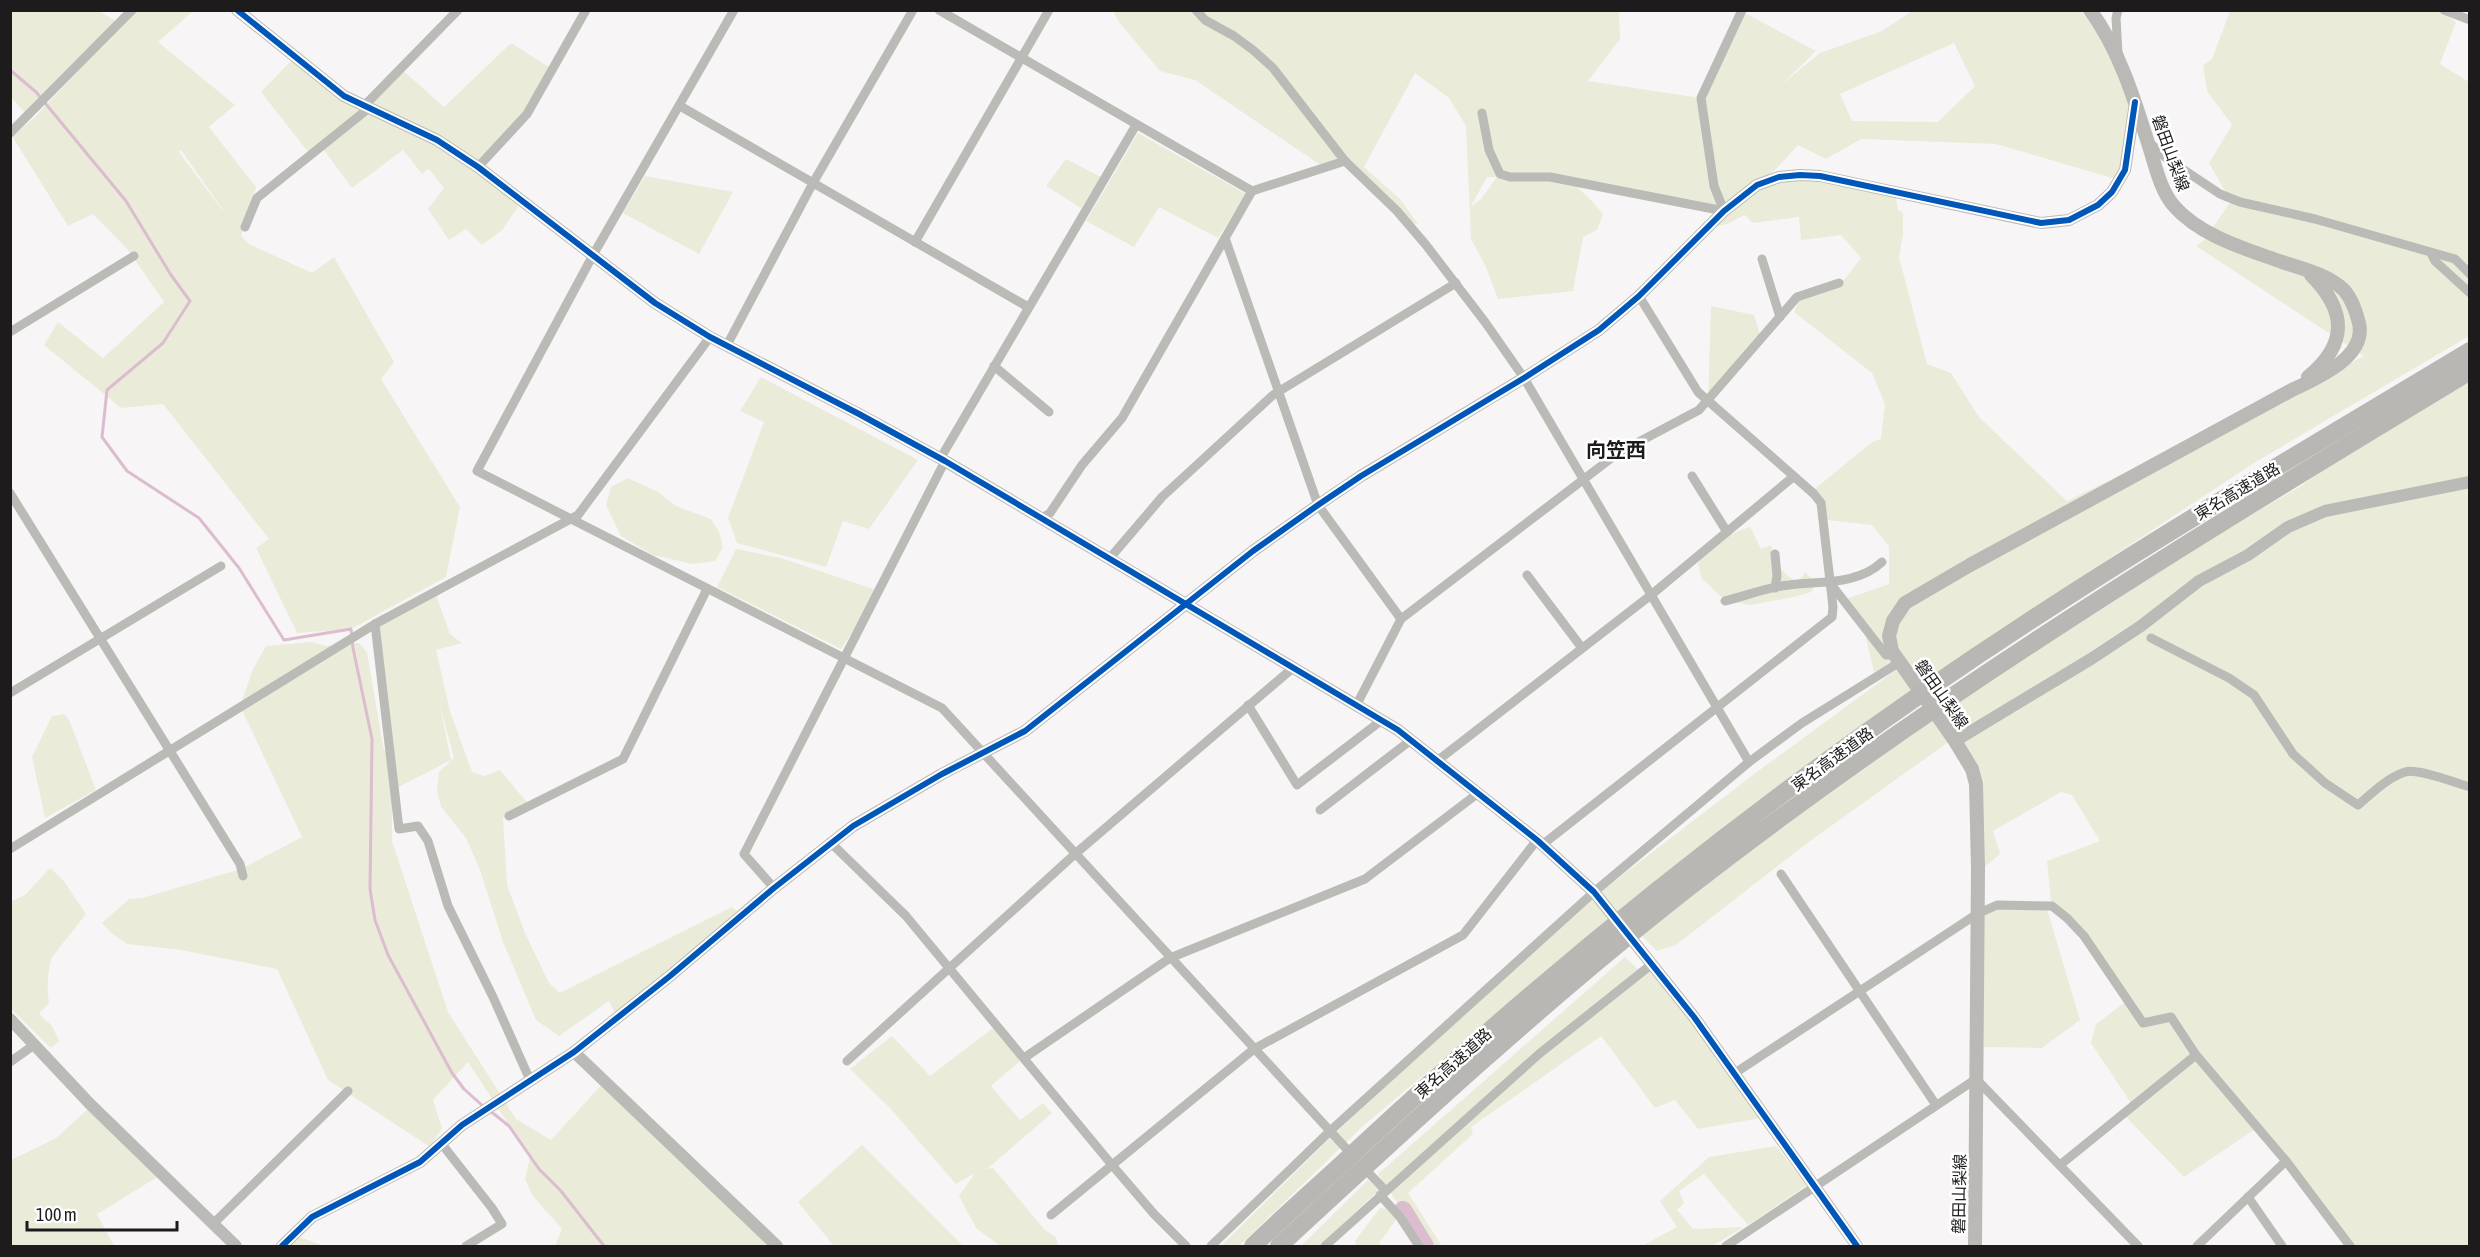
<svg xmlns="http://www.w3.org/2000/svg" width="2480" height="1257" font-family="'Asap Condensed','Noto Sans JP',sans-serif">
<rect width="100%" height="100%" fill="#f8f5f7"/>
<g fill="#eaecd9" fill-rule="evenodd">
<path d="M 11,11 L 99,11 L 119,23 L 28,116 L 11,97 Z"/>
<path d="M 134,11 L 193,11 L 158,42 L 235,105 L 209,127 L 256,187 L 241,236 L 249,244 L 312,273 L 334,257 L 394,362 L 381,379 L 460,507 L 446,577 L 351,629 L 297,633 L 256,548 L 269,539 L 163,404 L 121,408 L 44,345 L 58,322 L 103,358 L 164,302 L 128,250 L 93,214 L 68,226 L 12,136 L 34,118 ZM 181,150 L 223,210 L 222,210 L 179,152 Z"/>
<path d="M 1113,11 L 1619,11 L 1620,39 L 1588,81 L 1701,98 L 1743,12 L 1816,51 L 1781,85 L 1820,53 L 1882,31 L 1912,11 L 2080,11 L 2104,39 L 2134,107 L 2119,180 L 1996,144 L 1861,139 L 1826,159 L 1798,145 L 1774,171 L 1751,189 L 1794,175 L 1895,192 L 1898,210 L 1903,213 L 1903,235 L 1899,257 L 1927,364 L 1951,373 L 1979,417 L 2067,501 L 2364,356 L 2196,246 L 2204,240 L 2231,201 L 2209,163 L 2232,125 L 2207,91 L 2203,65 L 2212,59 L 2230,11 L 2441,11 L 2456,22 L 2440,64 L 2469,82 L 2469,336 L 2254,463 L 1924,681 L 1594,932 L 1363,1126 L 1239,1246 L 1221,1246 L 1324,1144 L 1523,956 L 1603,890 L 1754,774 L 1907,662 L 1874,672 L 1863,626 L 1843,600 L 1889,584 L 1889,546 L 1872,525 L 1827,520 L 1811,492 L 1872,442 L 1881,439 L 1885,404 L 1872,373 L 1794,312 L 1802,295 L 1844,280 L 1861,258 L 1841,235 L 1801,240 L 1799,217 L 1753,223 L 1745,215 L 1727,224 L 1711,228 L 1724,211 L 1570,181 L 1588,197 L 1603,214 L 1597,230 L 1583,237 L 1573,291 L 1498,299 L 1486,267 L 1471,239 L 1466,126 L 1449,98 L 1415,73 L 1364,167 L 1400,199 L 1418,224 L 1406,222 L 1348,164 L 1319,164 L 1195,80 L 1160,71 L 1119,22 ZM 1954,43 L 1975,86 L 1938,122 L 1852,121 L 1840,94 ZM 1487,177 L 1497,177 L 1481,199 L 1471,206 Z"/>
<path d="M 511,43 L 552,69 L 527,114 L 481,164 L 522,201 L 502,230 L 482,245 L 466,229 L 449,240 L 428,209 L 444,188 L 429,169 L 422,174 L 403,150 L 352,188 L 321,146 L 369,108 L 398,66 L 444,107 Z"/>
<path d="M 295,57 L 364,106 L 309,153 L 261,92 Z"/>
<path d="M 1138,133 L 1246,194 L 1218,238 L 1159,207 L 1134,247 L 1086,221 Z"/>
<path d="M 1066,159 L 1101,177 L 1081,208 L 1046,186 Z"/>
<path d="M 645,176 L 733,192 L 699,254 L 623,213 Z"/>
<path d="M 1711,306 L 1754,315 L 1761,338 L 1708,401 Z"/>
<path d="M 761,377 L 918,460 L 869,529 L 843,521 L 826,567 L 737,543 L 728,518 L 764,422 L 740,411 Z"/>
<path d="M 2469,382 L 2469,1246 L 2352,1246 L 2257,1128 L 2184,1177 L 2126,1117 L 2133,1106 L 2091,1043 L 2096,1024 L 2124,1003 L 2141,1026 L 2143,1023 L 2094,951 L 2051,902 L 2047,861 L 2100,841 L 2072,795 L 2061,792 L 1993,831 L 2000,854 L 1982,869 L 1976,787 L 1958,735 L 1806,844 L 1676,945 L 1657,951 L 1641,935 L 1893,743 L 2209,539 L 2298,488 L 2331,464 Z"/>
<path d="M 628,478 L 658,492 L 676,506 L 711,519 L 719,532 L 723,547 L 715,561 L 692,564 L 653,555 L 621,536 L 606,505 L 611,487 Z"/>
<path d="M 1750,527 L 1761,549 L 1771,545 C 1775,564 1781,572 1797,582 L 1806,572 L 1816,584 L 1811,592 L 1794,597 L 1750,605 L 1725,600 L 1702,579 L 1698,564 L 1707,548 L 1740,530 Z"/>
<path d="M 736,549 L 781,558 L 879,591 L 841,649 L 717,587 Z"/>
<path d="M 435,592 L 450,634 L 462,643 L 436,650 L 450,711 L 472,772 L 484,776 L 500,770 L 530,806 L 503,818 L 507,885 L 525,933 L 549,983 L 560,993 L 732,907 L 737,911 L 616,1016 L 609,1001 L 559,1036 L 536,1020 L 503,942 L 480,870 L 466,838 L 441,807 L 437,791 L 439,772 L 454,758 L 439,702 L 451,760 L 395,789 L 392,775 L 392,841 L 448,1012 L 516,1119 L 551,1140 L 605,1081 L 772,1246 L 555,1246 L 562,1229 L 532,1195 L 525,1179 L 530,1157 L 468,1062 L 433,1100 L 442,1128 L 430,1147 L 328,1080 L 277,969 L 181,950 L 127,944 L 110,932 L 102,923 L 129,899 L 142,898 L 241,869 L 302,837 L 240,706 L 253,669 L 266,646 L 312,642 L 325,646 L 359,643 L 367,652 L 383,746 L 391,765 L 375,624 Z"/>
<path d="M 64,714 L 69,720 L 96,790 L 45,818 L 32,757 L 52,716 Z"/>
<path d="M 50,868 L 63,880 L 86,914 L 52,957 C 47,974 47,986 49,1003 L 39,1014 L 52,1026 L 59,1041 L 51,1048 L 10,1008 L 11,902 L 26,894 Z"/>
<path d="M 2000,905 L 2047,909 L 2080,1020 L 2042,1048 L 1984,1047 L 1983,915 Z"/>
<path d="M 1625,957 L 1641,972 L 1656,968 L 1766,1117 L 1698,1129 L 1675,1100 L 1655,1108 L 1601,1036 L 1471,1127 L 1473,1134 L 1408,1193 L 1442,1246 L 1427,1246 L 1402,1211 L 1380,1242 L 1380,1246 L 1356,1246 L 1355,1241 L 1380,1208 L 1402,1210 L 1378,1174 Z"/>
<path d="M 997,1025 L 1020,1061 L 991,1086 L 1020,1120 L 1043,1103 L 1052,1113 L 987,1169 L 993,1168 L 1045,1230 L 1056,1237 L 1058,1246 L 1000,1246 L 976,1228 L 959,1196 L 975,1173 L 956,1184 L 889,1107 L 850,1069 L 892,1036 L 930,1076 Z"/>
<path d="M 87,1110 L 113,1126 L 159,1176 L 97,1214 L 114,1246 L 11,1246 L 11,1160 L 56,1138 Z"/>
<path d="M 862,1145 L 963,1246 L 834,1246 L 798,1202 Z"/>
<path d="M 1776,1146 L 1807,1185 L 1748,1225 L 1704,1174 L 1679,1191 L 1684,1203 L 1677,1210 L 1693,1229 L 1744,1227 L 1712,1246 L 1642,1246 L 1677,1227 L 1660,1201 L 1709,1157 Z"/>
<path d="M 1368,1180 L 1379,1190 L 1319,1246 L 1301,1246 Z"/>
<path d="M 298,1236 L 323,1246 L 287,1246 Z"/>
</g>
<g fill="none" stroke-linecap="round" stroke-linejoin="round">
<g stroke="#dcbccf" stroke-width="3">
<path d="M 10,70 L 36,92 L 126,201 L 171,275 L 190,301 L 163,343 L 107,390 L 102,437 L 127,471 L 199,518 L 239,568 L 284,640 L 351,629 L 353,648 L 372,739 L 370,889 L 375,920 L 388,955 L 452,1073 L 464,1089 L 484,1107"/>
<path d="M 489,1110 L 509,1126 L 539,1169 L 561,1191 L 604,1246"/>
</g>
<path stroke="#dcbccf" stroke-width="18" d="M 1403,1210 L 1425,1246"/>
<g stroke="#babab6" stroke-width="9">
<path d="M 734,10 L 593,255 L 477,471 L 942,708 L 1353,1156"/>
<path d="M 939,10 L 1252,191 L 1345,161"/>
<path d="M 1196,10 L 1205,20 L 1234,36 L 1253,50 L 1273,68 L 1345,161 L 1397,211 L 1426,245 L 1485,322 L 1524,378 L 1749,762"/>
<path d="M 2444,10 L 2470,20"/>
<path d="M 2118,53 L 2116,18 L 2118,10"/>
<path d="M 364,106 L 458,10"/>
<path d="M 680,106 L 1028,307"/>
<path d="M 1482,113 L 1489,150 L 1500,174 L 1510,177 L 1550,177 L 1724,211"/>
<path d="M 10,133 L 132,10"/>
<path d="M 2150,143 L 2166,158 L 2220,194 L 2240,202 L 2315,219 L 2455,259 L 2470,274"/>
<path d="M 478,167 L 527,114 L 586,10"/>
<path d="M 1724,211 L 1714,186 L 1701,98 L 1742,10"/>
<path d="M 245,227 L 257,198 L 369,108"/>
<path d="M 1225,238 L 1318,505 L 1401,619"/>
<path d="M 915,242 L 1049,10"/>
<path d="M 2431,253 L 2435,261 L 2470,293"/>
<path d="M 1762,259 L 1780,317"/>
<path d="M 10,332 L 134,256"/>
<path d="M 727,345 L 813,183 L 913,10"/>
<path d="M 994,366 L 1049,412"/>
<path d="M 940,459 L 1136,125"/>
<path d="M 1692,476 L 1727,532"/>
<path d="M 10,493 L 240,864 L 243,876"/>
<path d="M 1042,518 L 1050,513 L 1082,465 L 1122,418 L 1252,191"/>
<path d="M 1110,558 L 1162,497 L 1273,395 L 1456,283"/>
<path d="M 1527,575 L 1582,648"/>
<path d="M 1830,583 L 1886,655 L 1894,654"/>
<path d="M 1775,588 L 1777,576 L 1775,554"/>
<path d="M 1725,601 C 1746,596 1767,587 1789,585 C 1820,581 1858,585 1882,562"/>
<path d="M 375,624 L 399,829 L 418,826 L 428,841 L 448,906 L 493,997 L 530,1080"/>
<path d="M 2151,638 L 2229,678 L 2254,695 L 2293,754 L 2325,783 L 2358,805 C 2372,793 2387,778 2405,772 C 2418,768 2455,783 2470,787"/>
<path d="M 10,693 L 221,566"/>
<path d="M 1357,704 L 1401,619 L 1618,453 L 1699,410 L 1797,297 L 1839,283"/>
<path d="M 1248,705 L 1297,785 L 1382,720"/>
<path d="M 1437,761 L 1651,595 L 1793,477"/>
<path d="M 1320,810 L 1411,740"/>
<path d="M 509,816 L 623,759 L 707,589"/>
<path d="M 830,842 L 906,916 L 1112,1165 L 1154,1214 L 1186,1246"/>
<path d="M 1542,845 L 1832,617 L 1833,607 L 1821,503 L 1814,494 L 1698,392 L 1639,296"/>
<path d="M 10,849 L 375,624 L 578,515 L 710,337"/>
<path d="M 1781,874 L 1936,1105"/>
<path d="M 774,888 L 744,854 L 945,461"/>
<path d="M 1024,1058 L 1170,958 L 1365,879 L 1477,794"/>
<path d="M 847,1061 L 1075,854 L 1294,667"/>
<path d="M 10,1062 L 34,1045"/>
<path d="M 1735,1073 L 1977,914 L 1997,905 L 2052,906 L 2067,918 L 2084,936 L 2143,1023 L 2171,1017 L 2196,1055 L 2286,1161 L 2350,1246"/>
<path d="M 441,1143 L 492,1208 L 502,1224 L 466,1246"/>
<path d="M 2060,1165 L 2196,1055"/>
<path d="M 1362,1166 L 1385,1190"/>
<path d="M 1380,1195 L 1400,1217 L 1419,1246"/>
<path d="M 2248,1197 L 2282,1246"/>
<path d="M 1051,1215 L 1254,1049 L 1463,935 L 1537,840"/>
<path d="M 213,1224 L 348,1091"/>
<path d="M 1211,1246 L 1330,1131 L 1594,892 L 1749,762 L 1802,723 L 1900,662"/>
<path d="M 1325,1246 L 1539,1054 L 1652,964"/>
<path d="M 1726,1246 L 1976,1079 L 2138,1246"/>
<path d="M 2197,1246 L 2286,1161"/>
</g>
<g stroke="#babab6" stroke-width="12">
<path d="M 237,10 L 344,96 L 437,140 L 478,167 L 655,303 L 710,337 L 859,414 L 945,461 L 1398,730 L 1537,840 L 1594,892 L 1694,1017 L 1857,1246"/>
<path d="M 1955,741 L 2091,659 L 2141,626 L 2199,581 L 2248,555 L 2288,527 L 2325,511 L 2470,482"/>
<path d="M 10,1019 L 90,1104 L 236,1246"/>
<path d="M 574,1052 L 777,1246"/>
<path d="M 282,1246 L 312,1217 L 420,1162 L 462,1125 L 574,1052 L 670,976 L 774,888 L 853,826 L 942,774 L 1025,731 L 1253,551 L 1318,505 L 1361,476 L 1524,378 L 1599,330 L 1639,296 L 1724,211 L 1757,185 L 1779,177 L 1800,175 L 1820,176 L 2041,223 L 2069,220 L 2098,205 L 2112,192 L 2125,170 L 2135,103"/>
</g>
<g stroke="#bab9b6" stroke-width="14">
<path d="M 2308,377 C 2348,344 2347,311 2311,275"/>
<path d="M 1975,1246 L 1978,869 L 1976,784 L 1972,769 L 1955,741 L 1892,651 L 1889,636 L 1893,621 L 1905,603 L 1970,565 L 2290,391 C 2315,379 2367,358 2359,323 C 2356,311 2352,299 2344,290 C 2327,274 2303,269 2282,262 C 2246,249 2200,236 2174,206 C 2160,190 2155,164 2148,143 C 2134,98 2119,49 2090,10"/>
</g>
<g stroke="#b8b7b4" stroke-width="18">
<path d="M 1253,1246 C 1287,1213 1324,1181 1359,1148 C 1567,955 1790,777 2028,622 C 2173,527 2322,440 2470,351"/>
<path d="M 1279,1246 C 1412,1123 1545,1000 1688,888 C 1935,695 2202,533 2470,371"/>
</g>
<defs>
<g id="cycleway">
<path d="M 237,10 L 344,96 L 437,140 L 478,167 L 655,303 L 710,337 L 859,414 L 945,461 L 1398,730 L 1537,840 L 1594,892 L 1694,1017 L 1857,1246"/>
<path d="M 282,1246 L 312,1217 L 420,1162 L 462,1125 L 574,1052 L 670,976 L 774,888 L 853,826 L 942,774 L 1025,731 L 1253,551 L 1318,505 L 1361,476 L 1524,378 L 1599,330 L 1639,296 L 1724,211 L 1757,185 L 1779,177 L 1800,175 L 1820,176 L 2041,223 L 2069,220 L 2098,205 L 2112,192 L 2125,170 L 2135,102"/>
</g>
</defs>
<use href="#cycleway" stroke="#fff" stroke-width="10"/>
<use href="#cycleway" stroke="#0057b8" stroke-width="6"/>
</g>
<g text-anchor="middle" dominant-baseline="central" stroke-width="5" stroke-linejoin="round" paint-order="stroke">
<g font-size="16" fill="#1d1b1c" stroke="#fff">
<text transform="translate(2171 153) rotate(70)">磐田山梨線</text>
<text transform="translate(2237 491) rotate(-31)">東名高速道路</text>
<text transform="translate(1942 694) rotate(55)">磐田山梨線</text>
<text transform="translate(1832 759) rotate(-36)">東名高速道路</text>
<text transform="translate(1453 1063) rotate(-42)">東名高速道路</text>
<text transform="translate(1959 1194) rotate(-89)">磐田山梨線</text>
</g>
<g font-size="20" font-weight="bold" fill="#1d1b1c" stroke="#fff">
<text x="1616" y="449">向笠西</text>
</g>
</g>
<rect width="2480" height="1257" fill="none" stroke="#1d1b1c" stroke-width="24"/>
<path d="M27 1221v9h150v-9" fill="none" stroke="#1d1b1c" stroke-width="3"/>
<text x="36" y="1221" font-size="18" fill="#1d1b1c" stroke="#ffffff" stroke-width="4.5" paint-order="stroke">100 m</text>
</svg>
